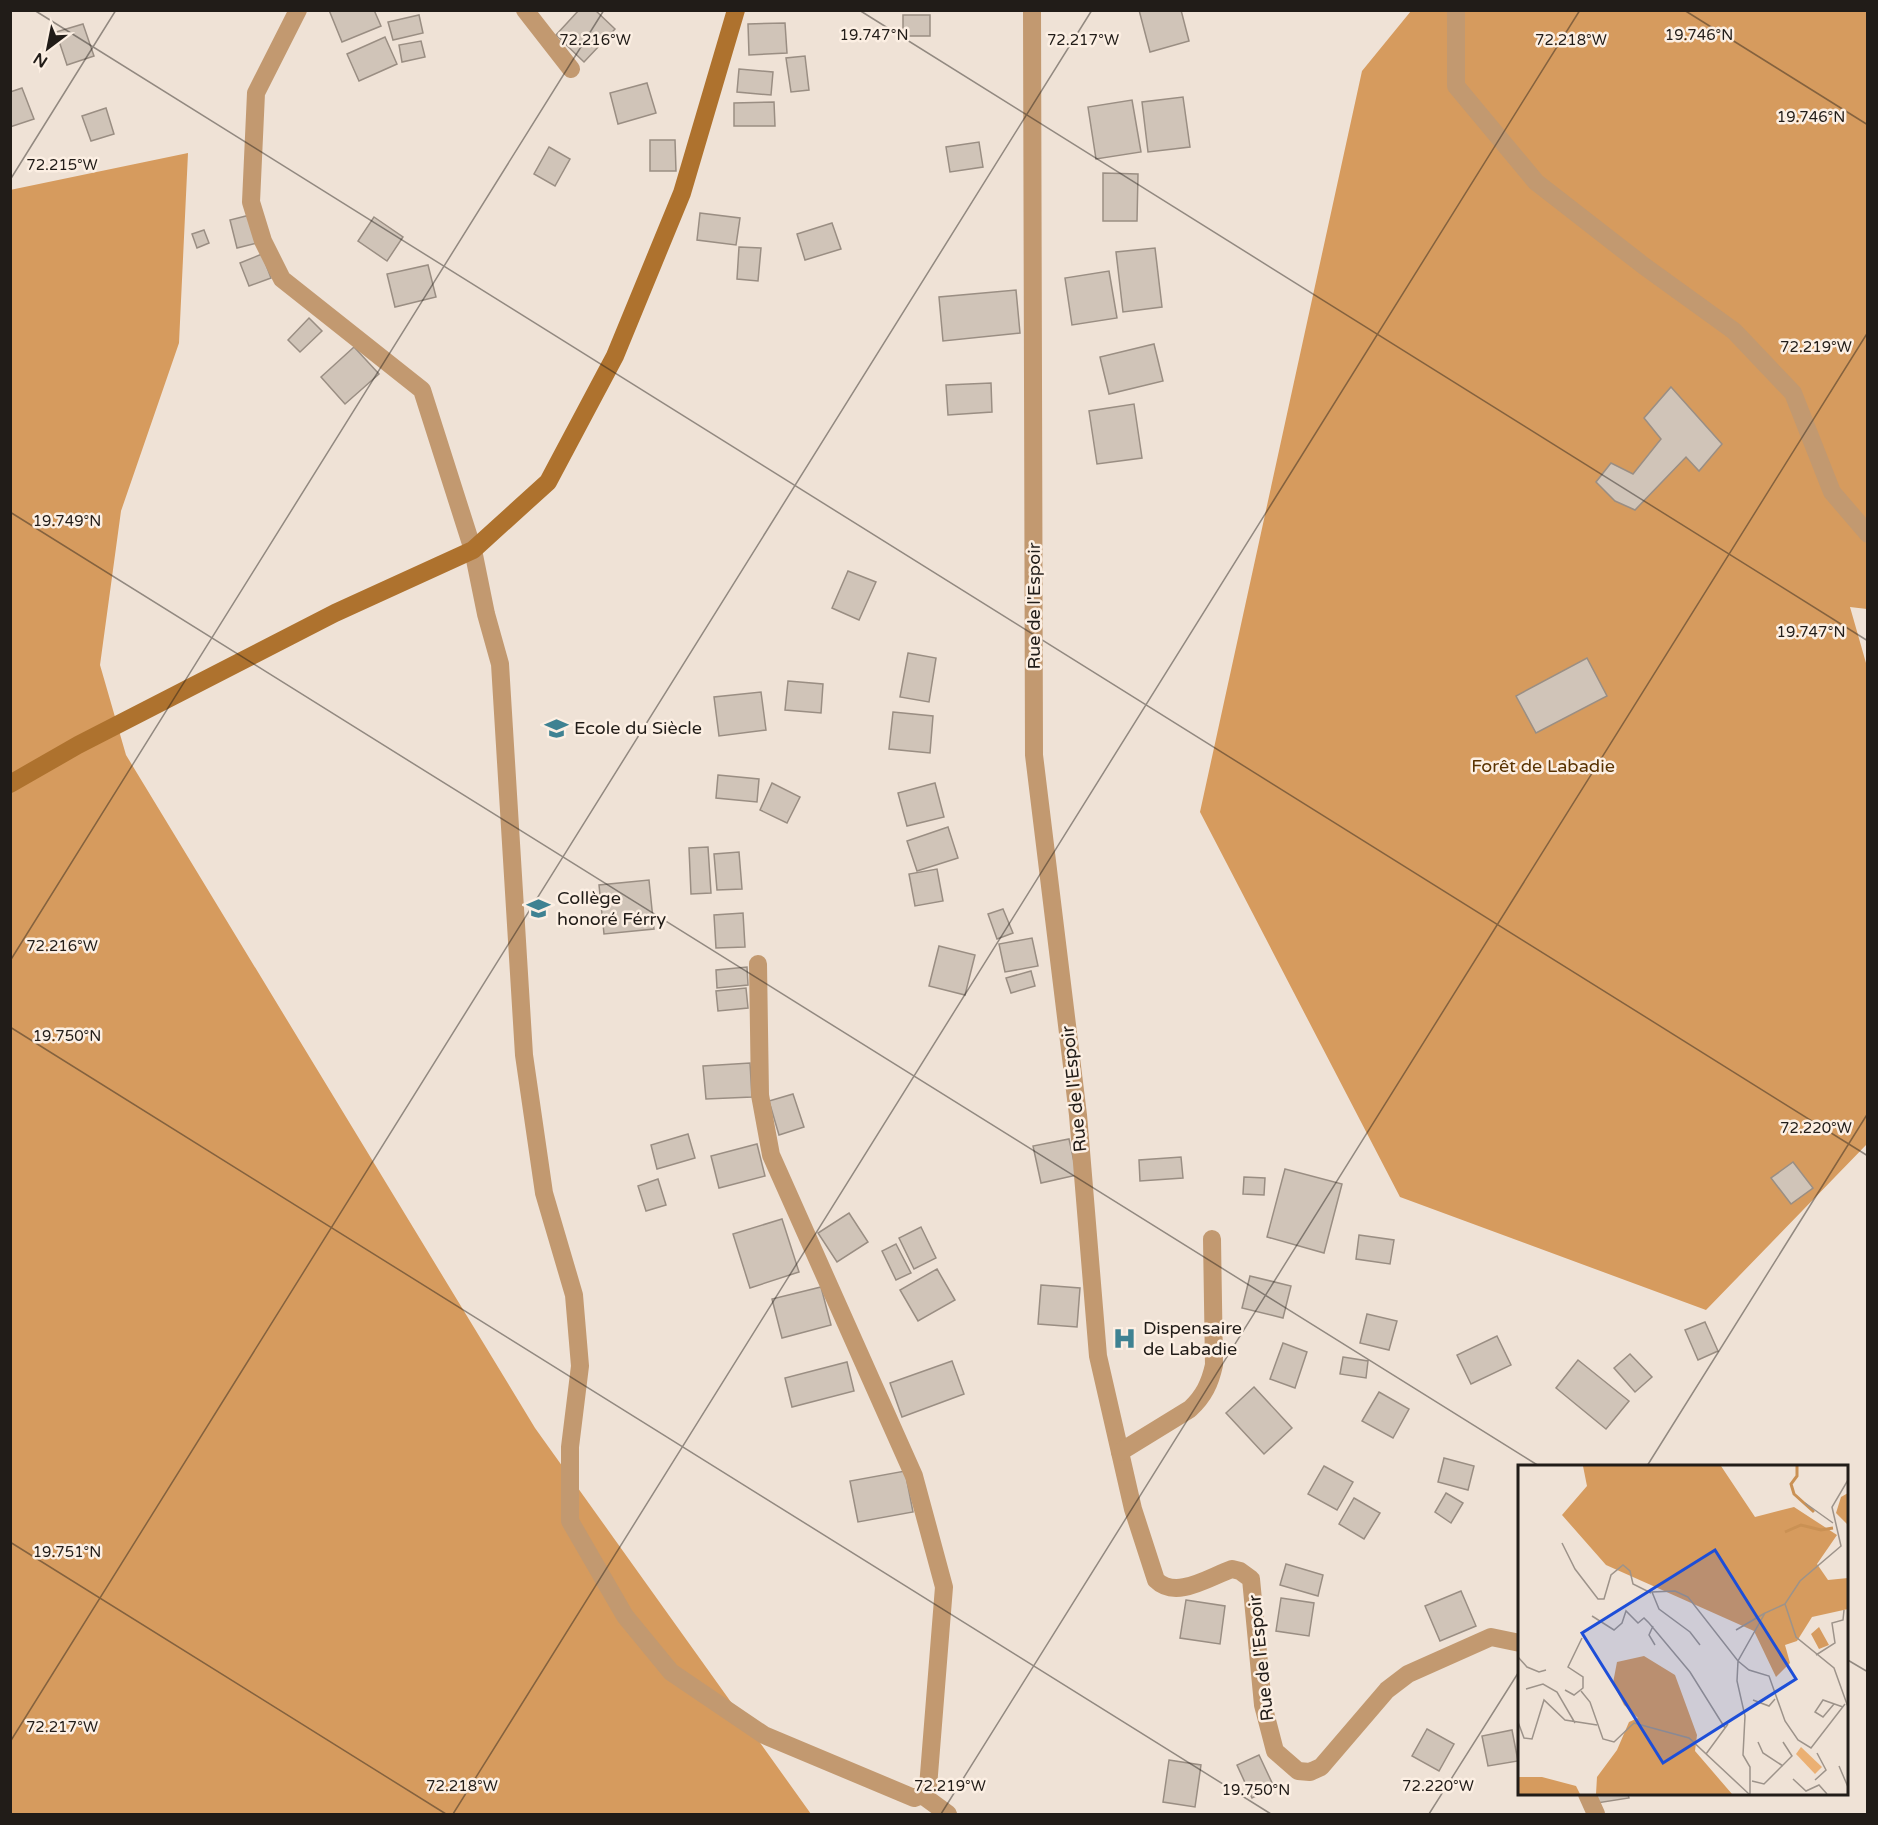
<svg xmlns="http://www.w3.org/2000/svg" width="1878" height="1825" font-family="'Varela Round',sans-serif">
<rect width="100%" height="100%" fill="#efe2d6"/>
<g fill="#d69b5e">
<path d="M 1411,11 L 1867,11 L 1867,609 L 1850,607 L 1868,670 L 1867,1144 L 1706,1310 L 1400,1197 L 1200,812 L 1362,71 Z"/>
<path d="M 188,153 L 179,343 L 121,511 L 100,665 L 126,755 L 535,1428 L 811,1814 L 11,1814 L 10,190 Z"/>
</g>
<g fill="#d0c4b8" stroke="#9a8e83" stroke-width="1.5">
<path d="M 329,10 L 374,10 L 381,26 L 342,42 Z"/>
<path d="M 579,10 L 595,10 L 615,29 L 584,62 L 556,35 Z"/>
<path d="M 1139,10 L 1181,10 L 1189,41 L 1150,52 Z"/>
<path d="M 419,15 L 423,33 L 393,40 L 388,22 Z"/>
<rect x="903" y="15" width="27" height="21"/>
<path d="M 785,23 L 787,53 L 749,55 L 748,24 Z"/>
<path d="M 83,24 L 94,56 L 67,65 L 56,32 Z"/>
<path d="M 385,37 L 397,64 L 359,81 L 347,54 Z"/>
<path d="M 421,41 L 425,57 L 402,62 L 399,45 Z"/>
<path d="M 805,56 L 809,90 L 791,92 L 786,58 Z"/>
<path d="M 739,69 L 773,72 L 771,95 L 737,92 Z"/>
<path d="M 647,83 L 656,113 L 618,124 L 610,93 Z"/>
<path d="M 22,88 L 34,119 L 10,127 L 10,92 Z"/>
<path d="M 1183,97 L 1190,147 L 1148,152 L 1142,102 Z"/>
<path d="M 1132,100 L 1141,152 L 1096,159 L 1088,107 Z"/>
<path d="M 774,102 L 775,126 L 734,126 L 734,103 Z"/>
<path d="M 106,108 L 114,134 L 91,141 L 82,116 Z"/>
<path d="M 650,140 L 675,140 L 676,171 L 650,171 Z"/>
<path d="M 979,142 L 983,167 L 950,172 L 946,147 Z"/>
<path d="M 549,147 L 570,159 L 555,186 L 534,174 Z"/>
<path d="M 1103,173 L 1138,174 L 1137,221 L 1103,221 Z"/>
<path d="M 700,213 L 740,218 L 736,245 L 697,240 Z"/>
<path d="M 250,215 L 257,243 L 237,248 L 230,220 Z"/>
<path d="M 374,217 L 403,237 L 387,261 L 358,241 Z"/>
<path d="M 832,223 L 841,249 L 805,260 L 797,234 Z"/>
<path d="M 204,230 L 209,243 L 197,248 L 192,234 Z"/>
<path d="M 739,247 L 761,248 L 758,281 L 737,279 Z"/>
<path d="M 1155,248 L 1162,307 L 1123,312 L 1116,252 Z"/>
<path d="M 262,254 L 271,278 L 249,286 L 240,263 Z"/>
<path d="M 428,265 L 436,297 L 395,307 L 387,274 Z"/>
<path d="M 1109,271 L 1117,318 L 1072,325 L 1065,278 Z"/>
<path d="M 1016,290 L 1020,333 L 943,341 L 939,297 Z"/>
<path d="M 309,318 L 322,331 L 300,352 L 288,340 Z"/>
<path d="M 1154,344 L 1163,381 L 1109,394 L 1100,357 Z"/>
<path d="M 354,347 L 379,374 L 345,404 L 321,377 Z"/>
<path d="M 991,383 L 992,412 L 948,415 L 946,385 Z"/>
<path d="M 1671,387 L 1722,444 L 1699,471 L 1686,457 L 1635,510 L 1615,501 L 1596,482 L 1611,463 L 1633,474 L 1661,439 L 1644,418 Z"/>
<path d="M 1134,404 L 1142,458 L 1097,464 L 1089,411 Z"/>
<path d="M 848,571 L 876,582 L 859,620 L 832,608 Z"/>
<path d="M 908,653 L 936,658 L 929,702 L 900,697 Z"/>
<path d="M 1587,658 L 1607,696 L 1536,733 L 1516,696 Z"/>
<path d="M 788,681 L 823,684 L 821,713 L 785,710 Z"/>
<path d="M 761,692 L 766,730 L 719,736 L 714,697 Z"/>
<path d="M 893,712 L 933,716 L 930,753 L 889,749 Z"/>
<path d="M 718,775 L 759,779 L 757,802 L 716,798 Z"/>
<path d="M 772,783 L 800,797 L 787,823 L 760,810 Z"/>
<path d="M 935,783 L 944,817 L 907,826 L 898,793 Z"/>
<path d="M 948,827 L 958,858 L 917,871 L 907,841 Z"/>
<path d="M 708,847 L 711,893 L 691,894 L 689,848 Z"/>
<path d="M 739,852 L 742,889 L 717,890 L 714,854 Z"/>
<path d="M 937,869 L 943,901 L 915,906 L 909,874 Z"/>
<path d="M 649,880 L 654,929 L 604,934 L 599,885 Z"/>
<path d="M 1003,909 L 1013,933 L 997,939 L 988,914 Z"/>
<path d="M 743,913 L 745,947 L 716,948 L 714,915 Z"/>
<path d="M 1032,938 L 1038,966 L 1005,972 L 999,944 Z"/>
<path d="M 939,946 L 975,955 L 965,995 L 929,986 Z"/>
<path d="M 747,967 L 748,985 L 717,988 L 716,970 Z"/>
<path d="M 1031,971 L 1035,986 L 1011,993 L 1006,978 Z"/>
<path d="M 746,988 L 748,1008 L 718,1011 L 716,991 Z"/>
<path d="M 750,1063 L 752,1097 L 706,1099 L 703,1066 Z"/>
<path d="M 793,1094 L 804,1127 L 779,1135 L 769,1101 Z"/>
<path d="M 688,1134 L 695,1158 L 657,1169 L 651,1145 Z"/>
<path d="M 1069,1139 L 1077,1175 L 1041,1183 L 1033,1146 Z"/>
<path d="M 757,1144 L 765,1176 L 719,1188 L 711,1156 Z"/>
<path d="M 1181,1157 L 1183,1178 L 1140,1181 L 1139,1160 Z"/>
<path d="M 1793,1162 L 1813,1188 L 1791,1204 L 1771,1178 Z"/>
<path d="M 1285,1169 L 1342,1184 L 1324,1253 L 1267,1237 Z"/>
<path d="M 1244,1177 L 1265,1178 L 1264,1195 L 1243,1194 Z"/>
<path d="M 658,1179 L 666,1205 L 646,1211 L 638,1186 Z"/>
<path d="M 849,1213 L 868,1242 L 837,1262 L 818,1233 Z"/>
<path d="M 782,1219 L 799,1272 L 750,1288 L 733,1234 Z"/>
<path d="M 921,1227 L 936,1258 L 914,1269 L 899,1238 Z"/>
<path d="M 1359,1235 L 1394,1240 L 1390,1264 L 1356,1259 Z"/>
<path d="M 896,1244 L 911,1273 L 896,1280 L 882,1251 Z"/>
<path d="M 937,1269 L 955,1300 L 918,1321 L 900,1290 Z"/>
<path d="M 1250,1276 L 1291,1286 L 1283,1318 L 1242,1308 Z"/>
<path d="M 1041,1285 L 1080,1288 L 1077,1327 L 1038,1324 Z"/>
<path d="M 821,1287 L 831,1325 L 782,1338 L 772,1299 Z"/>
<path d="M 1367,1314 L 1397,1321 L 1389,1350 L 1360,1343 Z"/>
<path d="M 1705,1322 L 1718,1351 L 1698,1360 L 1685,1330 Z"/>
<path d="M 1497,1336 L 1511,1365 L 1471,1384 L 1457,1355 Z"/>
<path d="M 1283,1343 L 1307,1352 L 1295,1388 L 1270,1379 Z"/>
<path d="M 1630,1354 L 1652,1377 L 1635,1392 L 1614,1368 Z"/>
<path d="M 1343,1357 L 1368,1361 L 1366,1378 L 1340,1374 Z"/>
<path d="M 1578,1360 L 1629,1401 L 1606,1429 L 1556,1388 Z"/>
<path d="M 952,1361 L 964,1394 L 902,1417 L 890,1383 Z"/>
<path d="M 847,1362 L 854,1391 L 792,1407 L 785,1378 Z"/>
<path d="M 1254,1387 L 1292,1428 L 1264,1454 L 1226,1413 Z"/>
<path d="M 1379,1392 L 1409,1409 L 1393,1438 L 1362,1421 Z"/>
<path d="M 1444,1458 L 1474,1466 L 1468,1490 L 1438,1482 Z"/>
<path d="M 1324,1466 L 1353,1482 L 1337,1510 L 1308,1494 Z"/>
<path d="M 905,1471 L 913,1512 L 858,1522 L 850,1481 Z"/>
<path d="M 1446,1493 L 1463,1503 L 1451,1523 L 1435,1512 Z"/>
<path d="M 1354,1498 L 1380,1513 L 1364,1539 L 1339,1524 Z"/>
<path d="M 1286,1564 L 1323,1575 L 1318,1596 L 1280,1585 Z"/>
<path d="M 1461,1591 L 1476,1626 L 1440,1641 L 1425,1606 Z"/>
<path d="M 1281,1598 L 1314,1603 L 1309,1636 L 1276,1631 Z"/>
<path d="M 1186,1600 L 1225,1606 L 1220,1644 L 1180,1638 Z"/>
<path d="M 1427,1729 L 1454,1744 L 1439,1771 L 1412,1756 Z"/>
<path d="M 1512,1730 L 1518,1761 L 1488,1766 L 1482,1736 Z"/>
<path d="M 1259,1755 L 1274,1787 L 1252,1798 L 1237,1765 Z"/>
<path d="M 1169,1760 L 1201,1765 L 1195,1807 L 1163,1802 Z"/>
<path d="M 1595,1794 L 1628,1794 L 1629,1798 L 1597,1803 Z"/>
</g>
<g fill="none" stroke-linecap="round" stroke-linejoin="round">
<g stroke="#c29970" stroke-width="18">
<path d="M 298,10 L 256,93 L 251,202 L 263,241 L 282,279 L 422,390 L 473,550 L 486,614 L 500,664 L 524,1055 L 544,1193 L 574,1295 L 580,1366 L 570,1447 L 570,1521 L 625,1616 L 671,1672 L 764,1735 L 914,1798 L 922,1795 L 928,1787 L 944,1587 L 914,1476 L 771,1155 L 760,1095 L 758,964"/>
<path d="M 525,10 L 571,69"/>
<path d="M 1032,10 L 1034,755 L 1078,1115 L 1098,1356 L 1133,1509 L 1156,1580 C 1176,1600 1209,1577 1232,1569 L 1240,1571 L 1251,1579 L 1263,1705 L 1275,1751 L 1298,1771 L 1310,1772 L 1321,1767 L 1387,1690 L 1408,1674 L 1491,1637 L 1520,1643"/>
<path d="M 1456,10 L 1456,86 L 1536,182 L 1644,266 L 1734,331 L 1793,393 L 1832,492 L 1868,534"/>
<path d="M 1120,1452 L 1190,1409 C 1204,1396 1210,1383 1214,1365 L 1212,1239"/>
<path d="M 1587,1794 L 1596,1814"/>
<path d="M 922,1795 L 948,1814"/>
</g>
<path stroke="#ae722e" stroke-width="18" d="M 10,784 L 78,745 L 335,613 L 473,550 L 548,482 L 615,356 L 682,193 L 736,10"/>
</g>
<path fill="none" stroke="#211c18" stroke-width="1.5" stroke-opacity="0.45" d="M 34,10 L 1868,1156M 859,10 L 1868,641M 1684,10 L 1868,125M 10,180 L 116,10M 10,512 L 1539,1466M 10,961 L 604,10M 10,1027 L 1271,1814M 1647,1466 L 1868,1113M 10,1542 L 446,1814M 1846,1659 L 1868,1672M 10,1742 L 1092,10M 453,1814 L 1580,10M 941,1814 L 1868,332M 1429,1814 L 1520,1670"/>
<defs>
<symbol id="school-bare" viewBox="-9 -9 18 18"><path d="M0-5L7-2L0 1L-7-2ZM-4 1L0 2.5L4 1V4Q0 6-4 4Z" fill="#3f8292" stroke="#fcefe3" stroke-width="2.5" paint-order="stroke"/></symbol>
<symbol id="hospital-bare" viewBox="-9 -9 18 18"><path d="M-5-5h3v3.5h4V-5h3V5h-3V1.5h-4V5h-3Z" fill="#3f8292" stroke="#fcefe3" stroke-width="2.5" paint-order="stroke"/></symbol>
</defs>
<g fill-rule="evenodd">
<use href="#school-bare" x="540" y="712" width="33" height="33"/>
<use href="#school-bare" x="522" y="892" width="33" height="33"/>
<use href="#hospital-bare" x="1108" y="1322" width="33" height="33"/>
</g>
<g text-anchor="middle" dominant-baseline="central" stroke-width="5" stroke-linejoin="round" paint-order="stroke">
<g font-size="18" fill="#211c18" stroke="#fcefe3">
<text transform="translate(1034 606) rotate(-90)">Rue de l'Espoir</text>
<text transform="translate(1074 1089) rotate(-96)">Rue de l'Espoir</text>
<text transform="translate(1261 1658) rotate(-96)">Rue de l'Espoir</text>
</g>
<g font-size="18" fill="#211c18" stroke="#fcefe3" text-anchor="start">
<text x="574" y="728">Ecole du Siècle</text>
<text x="557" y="898">Collège<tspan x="557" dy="21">honoré Férry</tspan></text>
<text x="1143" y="1328">Dispensaire<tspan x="1143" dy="21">de Labadie</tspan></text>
</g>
<g font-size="18" fill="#593200" stroke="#fcefe3">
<text x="1543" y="766">Forêt de Labadie</text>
</g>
</g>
<g transform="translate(1518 1465)">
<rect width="330" height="330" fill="#efe2d6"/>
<path d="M 283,282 L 304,302 L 297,309 L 278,289 Z" fill="#ebb073"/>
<path d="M 65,1 L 203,1 L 237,52 L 276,42 L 319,70 L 299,99 L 310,115 L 330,113 L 330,144 L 294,152 L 279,176 L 267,180 L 272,198 L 258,212 L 236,166 L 88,100 L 44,50 L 69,21 ZM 330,28 L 330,60 L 318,48 L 323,32 ZM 301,162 L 311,180 L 301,184 L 293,169 ZM 126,191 L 157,210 L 179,270 L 177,286 L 214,329 L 78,329 L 79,312 L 99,285 L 111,257 L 120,253 L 106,240 L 95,218 L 99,197 ZM 0,312 L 24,312 L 58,321 L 62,329 L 0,329 Z" fill="#d69b5e"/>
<path fill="none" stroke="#ca9154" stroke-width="3" d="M 279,1 L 279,11 L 273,19 L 276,29 L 296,47M 267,67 L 283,60 L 303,65 L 315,63"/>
<path fill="none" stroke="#9d938a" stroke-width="1.5" d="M 287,38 L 315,58M 44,78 L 57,104 L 80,134 L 86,134 L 93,110 L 105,100 L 112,106 L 115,119 L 133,128M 267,139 L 278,172 L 316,203 L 330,242M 74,151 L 96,165 L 104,158 L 108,146 L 120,158 L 126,153 L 131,158 L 172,207 L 207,263M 135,161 L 131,170 L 137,180M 218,165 L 247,148M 182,180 L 172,167 L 141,144 L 134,127 L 157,126 L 170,132 L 220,196 L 231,205 L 251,211 L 267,256 L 280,275 L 293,283 L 327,239M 298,190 L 317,178 L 314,158 L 325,155 L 326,145M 0,192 L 9,202 L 21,207 L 28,205M 8,224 L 25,219 L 39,227 L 57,258M 47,225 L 56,230 L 65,223 L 65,212 L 50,202 L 64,173M 63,226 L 72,237 L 85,274 L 96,277 L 116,258 L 171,273 L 231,329M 235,235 L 251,241 L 257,234M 316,239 L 305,252 L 297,247 L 305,235 L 325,242M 0,257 L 6,273 L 14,274 L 26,235 L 47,255 L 79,260M 240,277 L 245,288 L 265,301M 188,289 L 210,259M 321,301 L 330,322M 275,314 L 288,326 L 301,320 L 309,329M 297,315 L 308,305 L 299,288M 234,316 L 246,319 L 274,291 L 265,277M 232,329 L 232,302 L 225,290 L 227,251 L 219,216 L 220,196 L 247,148 L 267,139 L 282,116 L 323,81 L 314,42 L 330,15"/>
<path fill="#1d4ed8" fill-opacity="0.15" stroke="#1d4ed8" stroke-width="3" d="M 197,85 L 278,214 L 145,298 L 64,168 Z"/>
<rect width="330" height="330" fill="none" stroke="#211c18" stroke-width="3"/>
</g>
<g font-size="15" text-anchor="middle" fill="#211c18" stroke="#fcefe3" stroke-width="5" stroke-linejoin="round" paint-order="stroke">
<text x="874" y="40">19.747°N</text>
<text x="1699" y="40">19.746°N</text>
<text x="595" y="45">72.216°W</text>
<text x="1083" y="45">72.217°W</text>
<text x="1571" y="45">72.218°W</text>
<text x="1811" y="122">19.746°N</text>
<text x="62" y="170">72.215°W</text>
<text x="1816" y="352">72.219°W</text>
<text x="67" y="526">19.749°N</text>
<text x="1811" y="637">19.747°N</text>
<text x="62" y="951">72.216°W</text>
<text x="67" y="1041">19.750°N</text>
<text x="1816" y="1133">72.220°W</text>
<text x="67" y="1557">19.751°N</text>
<text x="62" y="1732">72.217°W</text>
<text x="462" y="1791">72.218°W</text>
<text x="950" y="1791">72.219°W</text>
<text x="1438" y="1791">72.220°W</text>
<text x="1256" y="1795">19.750°N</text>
</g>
<rect width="1878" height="1825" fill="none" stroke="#211c18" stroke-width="24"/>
<g transform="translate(48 48) rotate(212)" stroke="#fcefe3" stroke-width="4.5" paint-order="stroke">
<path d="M0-4.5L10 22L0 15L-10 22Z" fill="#211c18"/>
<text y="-9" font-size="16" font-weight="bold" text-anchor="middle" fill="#211c18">N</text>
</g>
</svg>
